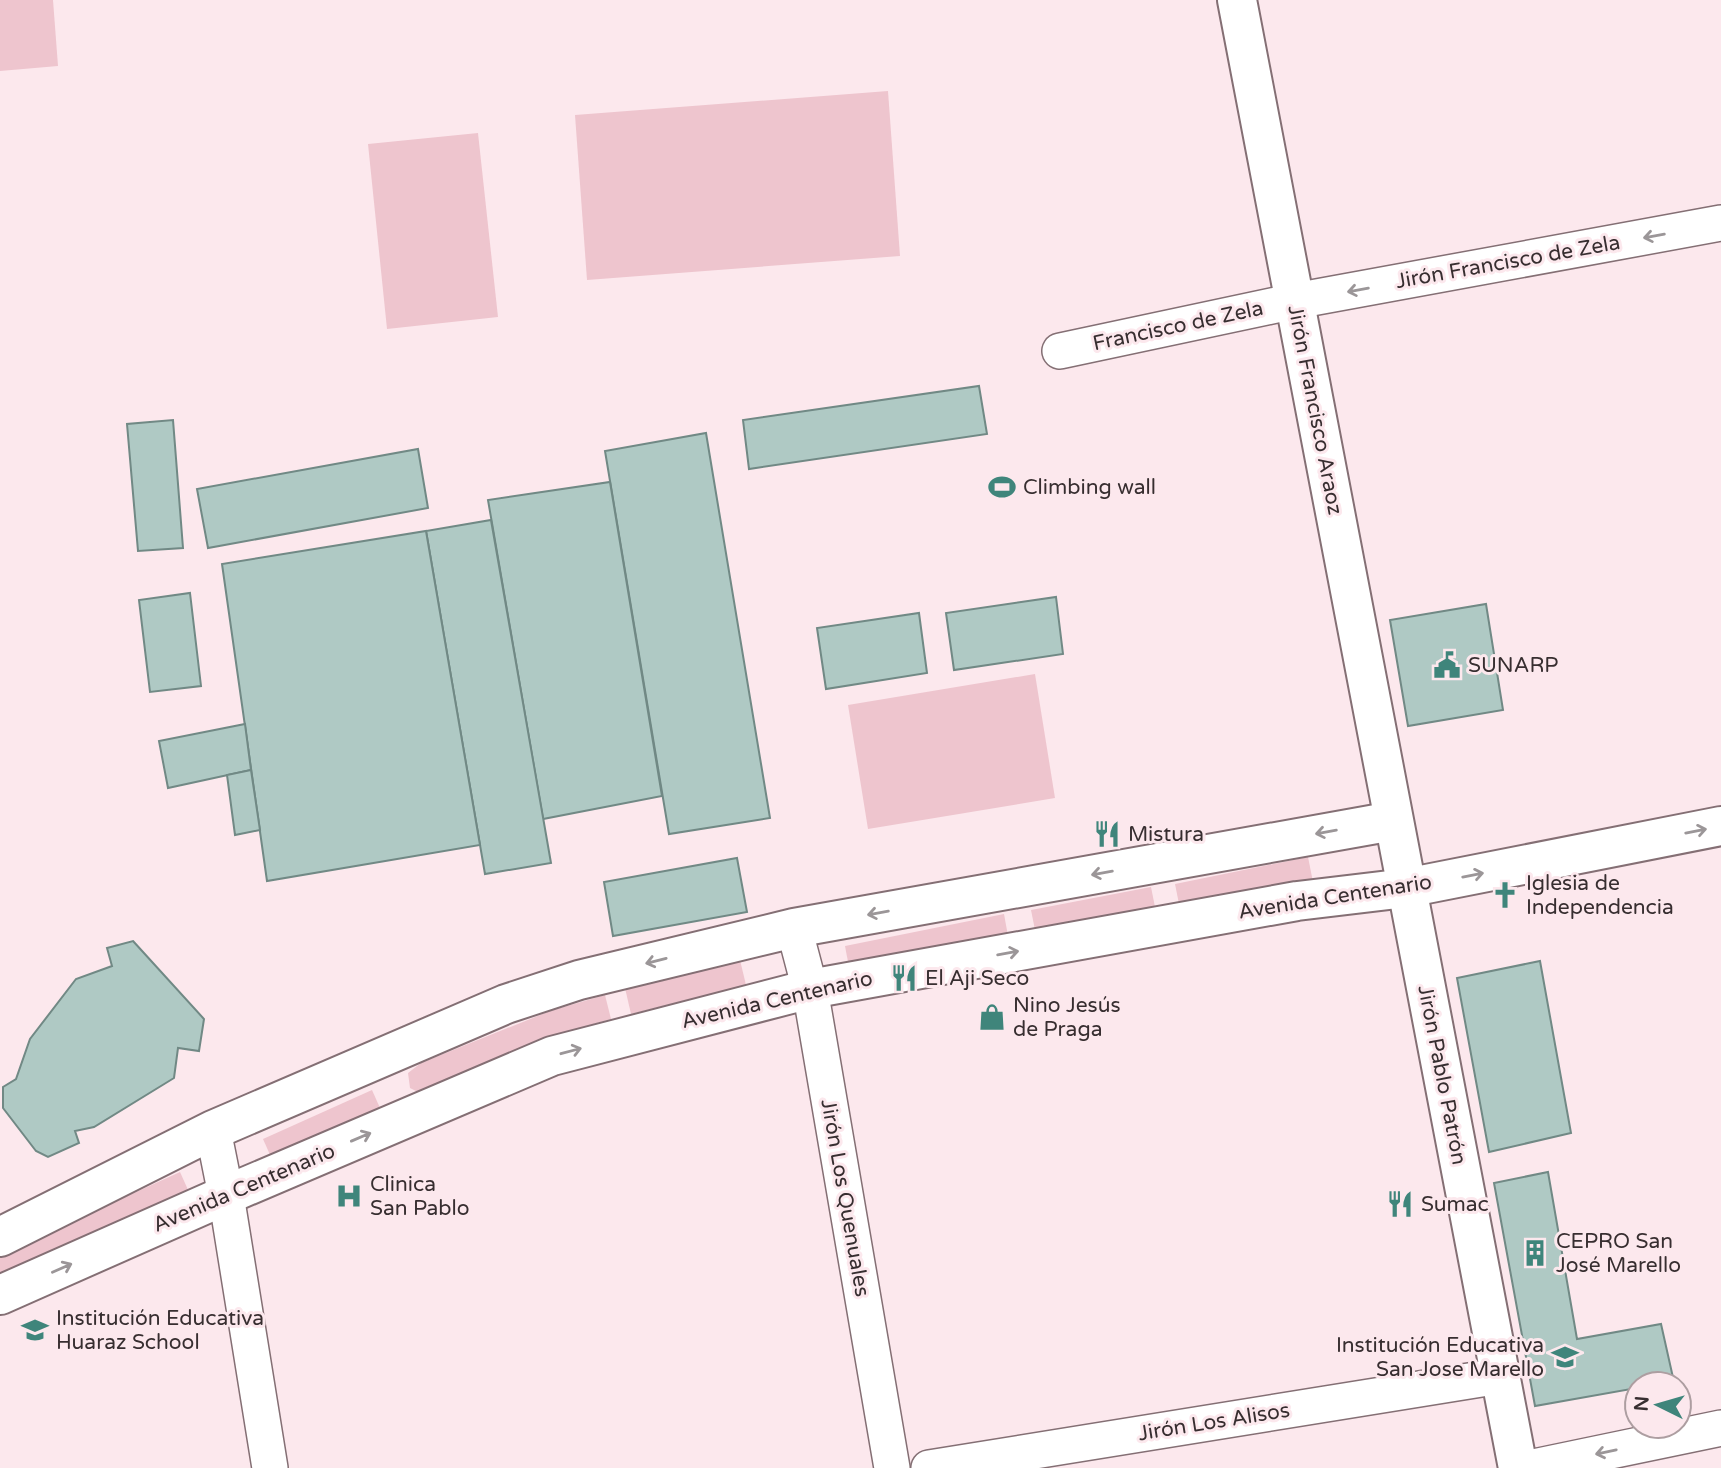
<svg xmlns="http://www.w3.org/2000/svg" width="1721" height="1468" font-family="'Varela Round',sans-serif">
<rect width="100%" height="100%" fill="#fce8ed"/>
<g fill="#eec5ce">
<path d="M 0,0 L 53,0 L 58,66 L 0,71 Z"/>
<path d="M 888,91 L 900,256 L 587,280 L 575,115 Z"/>
<path d="M 478,133 L 498,317 L 387,329 L 368,144 Z"/>
<path d="M 1035,674 L 1055,798 L 868,829 L 848,705 Z"/>
<path d="M 1308,857 L 1313,882 L 1180,909 L 1175,884 Z"/>
<path d="M 1151,887 L 1156,912 L 1036,935 L 1031,910 Z"/>
<path d="M 1004,914 L 1008,936 L 849,967 L 845,946 Z"/>
<path d="M 740,960 L 746,985 L 631,1014 L 625,988 Z"/>
<path d="M 605,995 L 611,1019 L 537,1040 L 426,1091 L 418,1092 L 410,1088 L 408,1073 L 421,1063 L 550,1011 Z"/>
<path d="M 372,1090 L 380,1108 L 271,1157 L 263,1139 Z"/>
<path d="M 180,1172 L 189,1192 L 0,1278 L 0,1254 Z"/>
</g>
<g fill="#afc9c4" stroke="#718985" stroke-width="2">
<path d="M 979,386 L 987,434 L 749,469 L 743,420 Z"/>
<path d="M 173,420 L 183,548 L 138,551 L 127,424 Z"/>
<path d="M 706,433 L 770,818 L 669,834 L 605,451 Z"/>
<path d="M 418,449 L 428,508 L 208,548 L 197,489 Z"/>
<path d="M 610,482 L 662,796 L 543,819 L 488,500 Z"/>
<path d="M 491,520 L 551,863 L 485,874 L 426,531 Z"/>
<path d="M 426,531 L 480,845 L 267,881 L 222,564 Z"/>
<path d="M 190,593 L 201,686 L 150,692 L 139,600 Z"/>
<path d="M 1056,597 L 1063,654 L 954,670 L 946,613 Z"/>
<path d="M 1486,604 L 1503,710 L 1408,726 L 1390,620 Z"/>
<path d="M 919,613 L 927,673 L 826,689 L 817,628 Z"/>
<path d="M 245,724 L 251,770 L 168,788 L 159,741 Z"/>
<path d="M 251,770 L 260,830 L 235,835 L 227,775 Z"/>
<path d="M 737,858 L 747,912 L 613,936 L 604,882 Z"/>
<path d="M 133,941 L 204,1019 L 199,1051 L 178,1048 L 174,1078 L 94,1127 L 75,1131 L 79,1143 L 48,1157 L 36,1151 L 3,1108 L 3,1087 L 16,1079 L 30,1039 L 76,979 L 112,966 L 107,948 Z"/>
<path d="M 1540,961 L 1571,1133 L 1489,1152 L 1457,978 Z"/>
<path d="M 1548,1172 L 1577,1339 L 1661,1324 L 1674,1382 L 1637,1384 L 1637,1388 L 1535,1406 L 1494,1183 Z"/>
</g>
<g fill="none" stroke-linecap="round" stroke-linejoin="round">
<defs>
<g id="street">
<path d="M 1060,351 L 1295,301 L 1721,223"/>
<path d="M 794,928 L 810,989 L 892,1468"/>
<path d="M 213,1130 L 226,1195 L 270,1468"/>
<path d="M 929,1468 L 1500,1376"/>
<path d="M 1529,1468 L 1721,1428"/>
</g>
<g id="secondary">
<path d="M 1237,0 L 1518,1468"/>
<path d="M 0,1237 L 213,1130 L 506,1004 L 579,980 L 794,928 L 1393,821"/>
<path d="M 0,1295 L 226,1195 L 552,1056 L 810,989 L 1297,901 L 1406,888 L 1721,826"/>
</g>
</defs>
<use href="#street" stroke="#846f74" stroke-width="38"/>
<use href="#secondary" stroke="#846f74" stroke-width="42"/>
<use href="#street" stroke="#fff" stroke-width="35"/>
<use href="#secondary" stroke="#fff" stroke-width="38"/>
</g>
<defs><path id="oneway-shaft" d="M-6 0H5M1.5-3L5.5 0L1.5 3" fill="none" stroke-width="1.6" stroke-linecap="round" stroke-linejoin="round" transform="scale(1.75)"/></defs>
<g stroke="#9b9698">
<use href="#oneway-shaft" transform="translate(1654 236) rotate(170)"/>
<use href="#oneway-shaft" transform="translate(1358 290) rotate(170)"/>
<use href="#oneway-shaft" transform="translate(1696 831) rotate(-11)"/>
<use href="#oneway-shaft" transform="translate(1326 832) rotate(170)"/>
<use href="#oneway-shaft" transform="translate(1102 873) rotate(170)"/>
<use href="#oneway-shaft" transform="translate(1473 875) rotate(-11)"/>
<use href="#oneway-shaft" transform="translate(878 913) rotate(170)"/>
<use href="#oneway-shaft" transform="translate(1008 953) rotate(-10)"/>
<use href="#oneway-shaft" transform="translate(656 961) rotate(166)"/>
<use href="#oneway-shaft" transform="translate(571 1051) rotate(-15)"/>
<use href="#oneway-shaft" transform="translate(361 1137) rotate(-23)"/>
<use href="#oneway-shaft" transform="translate(62 1268) rotate(-24)"/>
<use href="#oneway-shaft" transform="translate(1606 1452) rotate(168)"/>
</g>
<defs>
<symbol id="stadium-bare" viewBox="-9 -9 18 18"><path d="M0-5a6.5 5 0 1 0 0 10a6.5 5 0 1 0 0-10ZM-3.5-1.8h7v3.6h-7Z" fill="#3f857b" stroke="#fce8ed" stroke-width="2.5" paint-order="stroke"/></symbol>
<symbol id="civic-bare" viewBox="-9 -9 18 18"><path d="M-.6-6.5H3V-4.5H.6V-3L4-1V1h2V6H-6V1h2V-1L-.6-3ZM-1.2 2.5V6h2.4V2.5Z" fill="#3f857b" stroke="#fce8ed" stroke-width="2.5" paint-order="stroke"/></symbol>
<symbol id="restaurant-bare" viewBox="-9 -9 18 18"><path d="M-5-6h1v4h1v-4h1v4h1v-4h1v5L-1.5 .5V6h-2V.5L-5-1ZM5-6V6H3V1.5H1.5Q1.5-4 5-6Z" fill="#3f857b" stroke="#fce8ed" stroke-width="2.5" paint-order="stroke"/></symbol>
<symbol id="church-bare" viewBox="-9 -9 18 18"><path d="M-1.2-6h2.4v3.5h3.3v2.4h-3.3V6h-2.4V-.1h-3.3v-2.4h3.3Z" fill="#3f857b" stroke="#fce8ed" stroke-width="2.5" paint-order="stroke"/></symbol>
<symbol id="shop-bare" viewBox="-9 -9 18 18"><path d="M-5-2.5h2.3a2.7 3.5 0 0 1 5.4 0H5L5.5 6h-11ZM-1.5-2.5h3a1.5 2.3 0 0 0-3 0Z" fill="#3f857b" stroke="#fce8ed" stroke-width="2.5" paint-order="stroke"/></symbol>
<symbol id="hospital-bare" viewBox="-9 -9 18 18"><path d="M-5-5h3v3.5h4V-5h3V5h-3V1.5h-4V5h-3Z" fill="#3f857b" stroke="#fce8ed" stroke-width="2.5" paint-order="stroke"/></symbol>
<symbol id="building-bare" viewBox="-9 -9 18 18"><path d="M-4-6H4V6H1V3H-1V6H-4ZM-2.5-4.3h1.7v1.8h-1.7ZM.8-4.3h1.7v1.8H.8ZM-2.5-1h1.7V.8h-1.7ZM.8-1h1.7V.8H.8Z" fill="#3f857b" stroke="#fce8ed" stroke-width="2.5" paint-order="stroke"/></symbol>
<symbol id="school-bare" viewBox="-9 -9 18 18"><path d="M0-5L7-2L0 1L-7-2ZM-4 1L0 2.5L4 1V4Q0 6-4 4Z" fill="#3f857b" stroke="#fce8ed" stroke-width="2.5" paint-order="stroke"/></symbol>
<symbol id="university-bare" viewBox="-9 -9 18 18"><path d="M0-5L7-2L0 1L-7-2ZM-4 1L0 2.5L4 1V4Q0 6-4 4Z" fill="#3f857b" stroke="#fce8ed" stroke-width="2.5" paint-order="stroke"/></symbol>
</defs>
<g fill-rule="evenodd">
<use href="#stadium-bare" x="983" y="468" width="38" height="38"/>
<use href="#civic-bare" x="1428" y="646" width="38" height="38"/>
<use href="#restaurant-bare" x="1088" y="815" width="38" height="38"/>
<use href="#church-bare" x="1486" y="876" width="38" height="38"/>
<use href="#restaurant-bare" x="885" y="959" width="38" height="38"/>
<use href="#shop-bare" x="973" y="998" width="38" height="38"/>
<use href="#hospital-bare" x="330" y="1177" width="38" height="38"/>
<use href="#restaurant-bare" x="1381" y="1185" width="38" height="38"/>
<use href="#building-bare" x="1516" y="1234" width="38" height="38"/>
<use href="#school-bare" x="16" y="1311" width="38" height="38"/>
<use href="#university-bare" x="1546" y="1338" width="38" height="38"/>
</g>
<g text-anchor="middle" dominant-baseline="central" stroke-width="6" stroke-linejoin="round" paint-order="stroke">
<g font-size="21" fill="#372e30" stroke="#fce8ed">
<text transform="translate(1508 262) rotate(-10)">Jirón Francisco de Zela</text>
<text transform="translate(1178 326) rotate(-12)">Francisco de Zela</text>
<text transform="translate(1315 410) rotate(79)">Jirón Francisco Araoz</text>
<text transform="translate(1335 897) rotate(-9)">Avenida Centenario</text>
<text transform="translate(777 1000) rotate(-13)">Avenida Centenario</text>
<text transform="translate(1442 1075) rotate(79)">Jirón Pablo Patrón</text>
<text transform="translate(244 1188) rotate(-23)">Avenida Centenario</text>
<text transform="translate(845 1198) rotate(80)">Jirón Los Quenuales</text>
<text transform="translate(1214 1422) rotate(-9)">Jirón Los Alisos</text>
</g>
<g font-size="21" fill="#372e30" stroke="#fce8ed" text-anchor="start">
<text x="1023" y="487">Climbing wall</text>
<text x="1468" y="665">SUNARP</text>
<text x="1128" y="834">Mistura</text>
<text x="1526" y="883">Iglesia de<tspan x="1526" dy="24">Independencia</tspan></text>
<text x="925" y="978">El Aji Seco</text>
<text x="1013" y="1005">Nino Jesús<tspan x="1013" dy="24">de Praga</tspan></text>
<text x="370" y="1184">Clinica<tspan x="370" dy="24">San Pablo</tspan></text>
<text x="1421" y="1204">Sumac</text>
<text x="1556" y="1241">CEPRO San<tspan x="1556" dy="24">José Marello</tspan></text>
<text x="56" y="1318">Institución Educativa<tspan x="56" dy="24">Huaraz School</tspan></text>
<text x="1544" y="1345" text-anchor="end">Institución Educativa<tspan x="1544" dy="24">San Jose Marello</tspan></text>
</g>
</g>
<g transform="translate(1658 1405) rotate(275)"><circle r="33" fill="#fce8ed" stroke="#ad9ea1" stroke-width="2"/>
<path d="M0-5L12 26L0 18L-12 26Z" fill="#3f857b"/>
<text y="-10" font-size="19" font-weight="bold" text-anchor="middle" fill="#372e30">N</text>
</g>
</svg>
